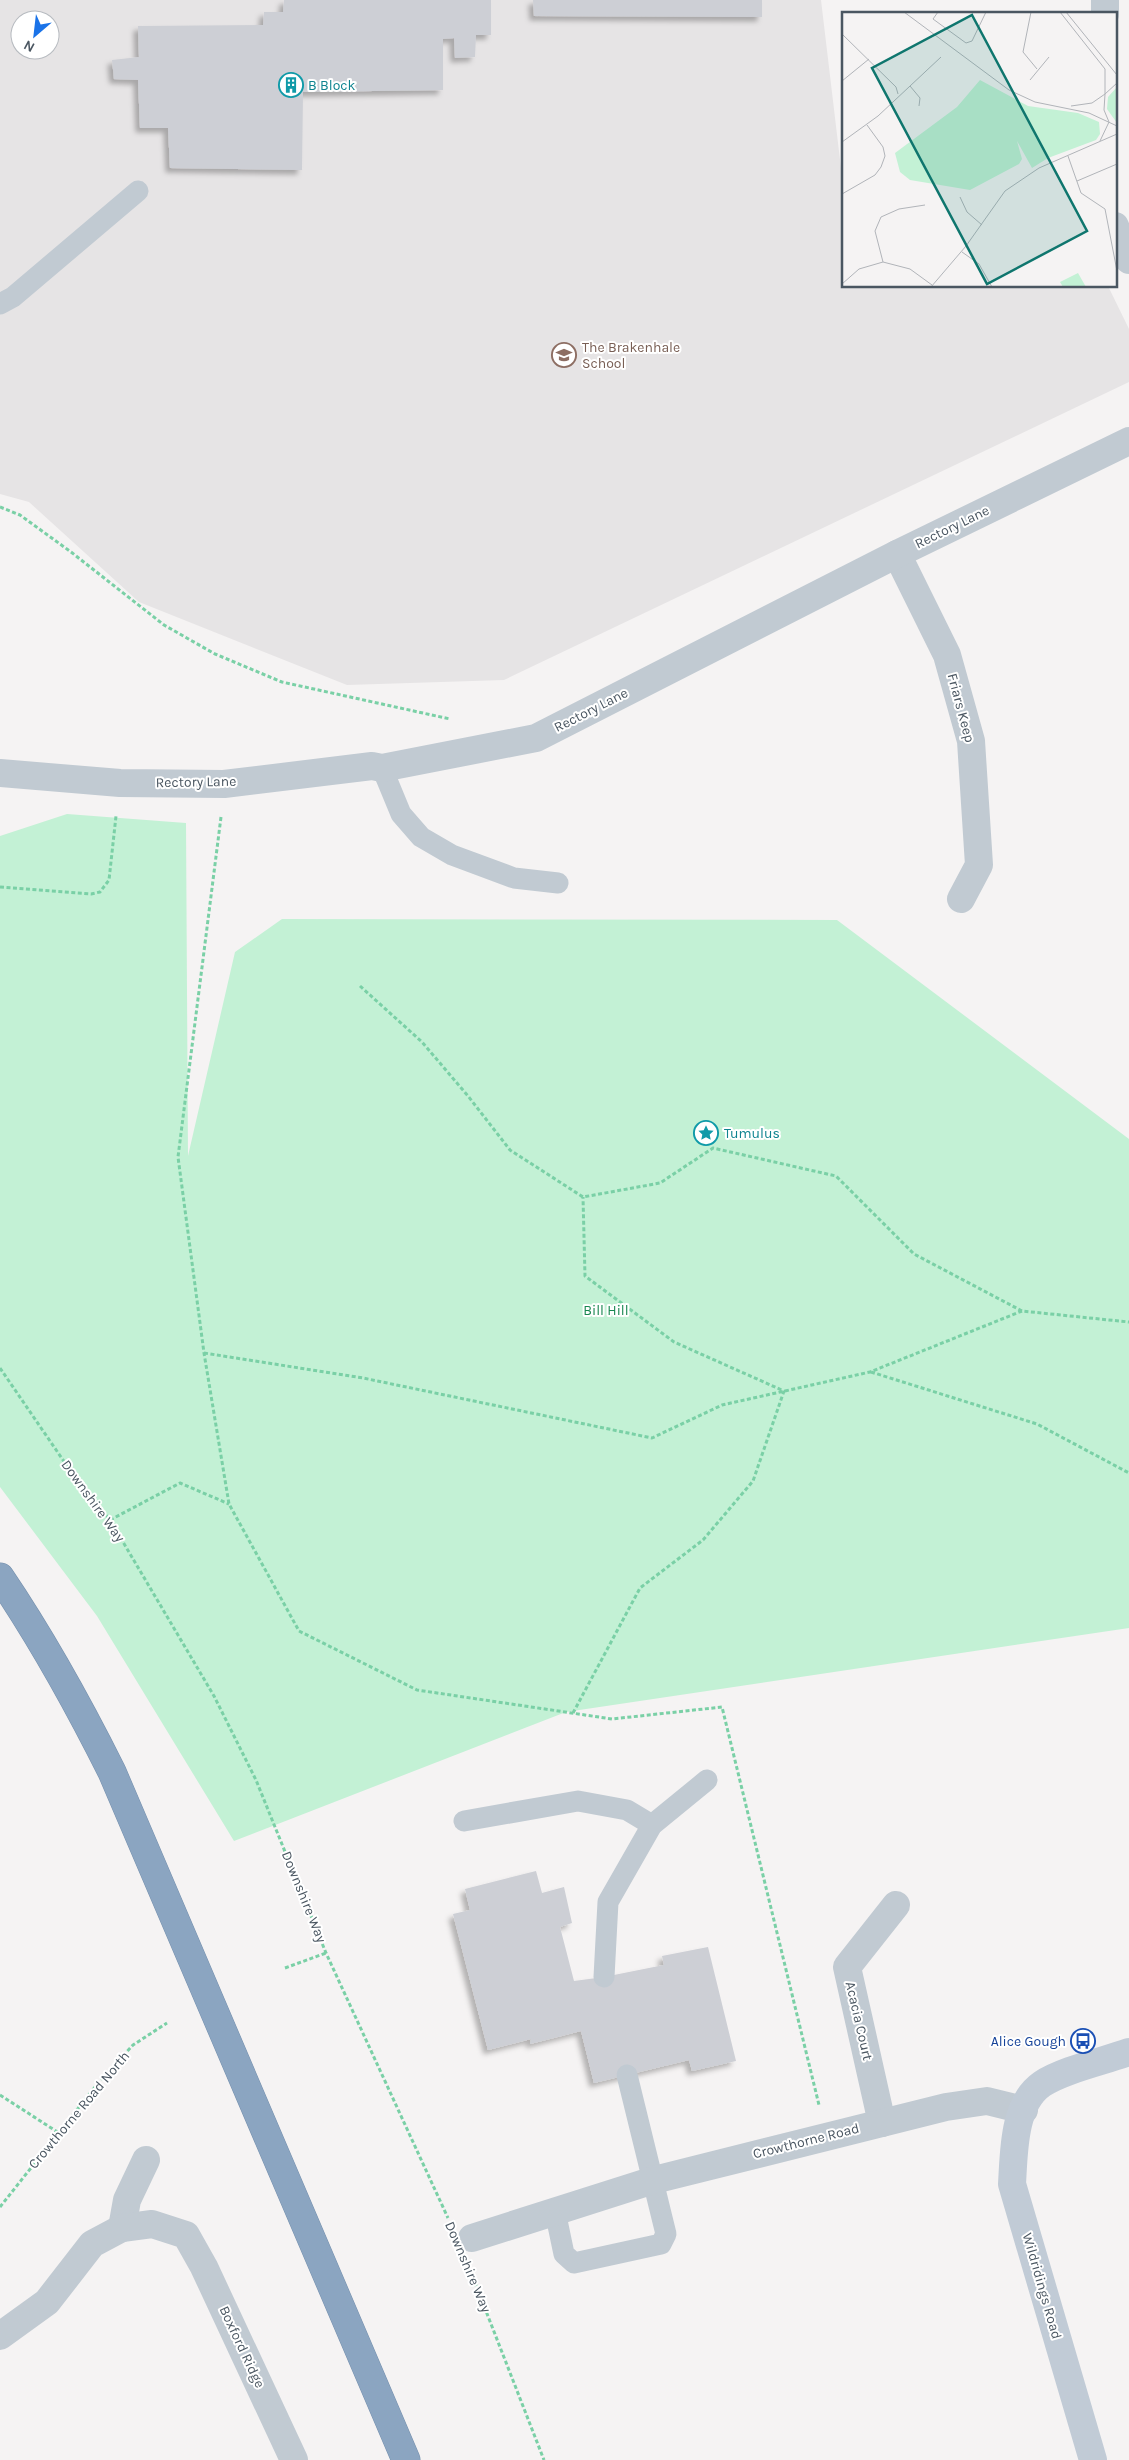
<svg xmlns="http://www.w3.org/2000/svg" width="1129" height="2460" font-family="Karla,sans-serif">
<defs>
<filter id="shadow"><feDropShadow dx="-4.5" dy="4.5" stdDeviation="2.5" flood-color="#0004"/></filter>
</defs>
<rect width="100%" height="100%" fill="#f5f3f3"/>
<path fill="#e6e4e5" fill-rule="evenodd" d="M 0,0 L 821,0 L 843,185 L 843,286 L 1108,286 L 1129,329 L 1129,382 L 504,680 L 347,685 L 139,602 L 29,502 L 0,494 ZM 20,20 L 50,20 L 50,50 L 20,50 Z"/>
<path fill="#c3f1d5" d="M 67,814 L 186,823 L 188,1156 L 235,952 L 282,919 L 837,920 L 1129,1139 L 1129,1628 L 566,1712 L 234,1841 L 97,1616 L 0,1487 L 0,836 Z"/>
<g fill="#cdcfd5" filter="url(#shadow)">
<path d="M 284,0 L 491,0 L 491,35 L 476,35 L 475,57 L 455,58 L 454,38 L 443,39 L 443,90 L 303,92 L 302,170 L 170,168 L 168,128 L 140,128 L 138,80 L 114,79 L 112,60 L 139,57 L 138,26 L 263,25 L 264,12 L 283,12 Z"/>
<path d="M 533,0 L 762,0 L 762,17 L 534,16 Z"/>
<path d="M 536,1871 L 542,1893 L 564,1887 L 572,1923 L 560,1927 L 574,1981 L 604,1977 L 664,1965 L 662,1956 L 708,1947 L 736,2061 L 692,2071 L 689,2060 L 594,2083 L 581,2031 L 530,2044 L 531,2039 L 488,2050 L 453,1914 L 470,1910 L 465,1889 Z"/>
</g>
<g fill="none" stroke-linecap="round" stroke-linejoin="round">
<defs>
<path id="highway" d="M 0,1577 C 42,1639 78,1704 112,1772 L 406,2460"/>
</defs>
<use href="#highway" stroke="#7690ad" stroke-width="29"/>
<g stroke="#7ad0a6" stroke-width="3" stroke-dasharray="4 2.5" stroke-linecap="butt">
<path d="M 0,507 L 20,515 L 71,552 L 164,625 L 215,654 L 282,682 L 450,719"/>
<path d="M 221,817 L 178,1157 L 204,1353 L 229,1504 L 299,1631 L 417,1690 L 612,1719 L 722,1707 L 819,2105"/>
<path d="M 0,887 L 91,894 L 100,892 L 109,880 L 116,816"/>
<path d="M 360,986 L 422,1042 L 468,1096 L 510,1150 L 583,1197 L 660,1183 L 713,1148 L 836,1176 L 914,1254 L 1022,1311 L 1129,1322"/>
<path d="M 204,1353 L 363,1378 L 652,1438 L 722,1405 L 870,1372 L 1022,1311"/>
<path d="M 0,1368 L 63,1460 L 110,1520 L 214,1696 L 256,1780 L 326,1953 L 448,2218"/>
<path d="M 871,1372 L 1037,1424 L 1129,1473"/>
<path d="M 110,1520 L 180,1483 L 229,1504"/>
<path d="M 573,1713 L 640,1588 L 703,1540 L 753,1481 L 784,1391 L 674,1342 L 585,1276 L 583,1197"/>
<path d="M 285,1968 L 326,1953"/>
<path d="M 0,2095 L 59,2133"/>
<path d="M 0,2207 L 99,2082 L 133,2045 L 167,2023"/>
<path d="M 470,2270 L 544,2460"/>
</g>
<g stroke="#c1cad2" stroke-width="21">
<path d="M 0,304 L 13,297 L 138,191"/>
<path d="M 382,768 L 401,814 L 421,837 L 452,855 L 514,878 L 558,883"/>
<path d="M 464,1821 L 578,1801 L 627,1810 L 652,1825"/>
<path d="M 604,1977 L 608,1902 L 652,1825 L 707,1780"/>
<path d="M 555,2211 L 564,2254 L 574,2263 L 661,2244 L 666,2234 L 627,2075"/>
</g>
<g stroke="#c1cad2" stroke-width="28">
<path d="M 1105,14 L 1105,0"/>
<path d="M 1115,226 L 1129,260"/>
<path d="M 897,554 L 947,655 L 971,741 L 979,865 L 961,899"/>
<path d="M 0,773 L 120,783 L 224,784 L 372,766 L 382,768 L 536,738 L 897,554 L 1129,441"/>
<path d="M 882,2123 L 847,1967 L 896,1905"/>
<path d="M 122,2228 L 127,2200 L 146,2160"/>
<path d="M 472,2238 L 654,2180 L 946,2107 L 987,2101 L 1024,2110"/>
<path d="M 0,2336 L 47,2302 L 92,2244 L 122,2228 L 152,2224 L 186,2235 L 204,2267 L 294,2460"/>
</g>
<path stroke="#c1cbd6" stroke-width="28" d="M 1093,2460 L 1012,2184 C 1014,2153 1013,2104 1042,2084 C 1063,2070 1104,2061 1129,2052"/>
<use href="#highway" stroke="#8ba5c1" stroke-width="28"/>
</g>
<defs>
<symbol id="building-ring" viewBox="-11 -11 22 22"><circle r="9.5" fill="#fff" stroke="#0f9aa8" stroke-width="1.5"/><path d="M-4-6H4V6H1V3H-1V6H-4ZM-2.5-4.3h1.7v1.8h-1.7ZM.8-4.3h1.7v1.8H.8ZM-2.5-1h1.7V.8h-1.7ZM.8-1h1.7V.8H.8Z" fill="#0f9aa8"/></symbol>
<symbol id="school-ring" viewBox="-11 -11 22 22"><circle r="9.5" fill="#fff" stroke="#8d6e63" stroke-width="1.5"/><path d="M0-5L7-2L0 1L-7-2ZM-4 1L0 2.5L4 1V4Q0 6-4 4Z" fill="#8d6e63"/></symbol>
<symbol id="sight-ring" viewBox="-11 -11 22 22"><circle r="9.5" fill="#fff" stroke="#0f9aa8" stroke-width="1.5"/><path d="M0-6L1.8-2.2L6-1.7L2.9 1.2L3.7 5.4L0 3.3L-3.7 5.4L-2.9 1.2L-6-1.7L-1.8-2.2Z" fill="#0f9aa8"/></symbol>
<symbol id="bus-ring" viewBox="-11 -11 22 22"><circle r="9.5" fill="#fff" stroke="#1a4fb4" stroke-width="1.5"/><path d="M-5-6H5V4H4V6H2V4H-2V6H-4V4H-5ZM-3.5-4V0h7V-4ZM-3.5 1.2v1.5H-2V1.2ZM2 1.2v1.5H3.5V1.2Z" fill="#1a4fb4"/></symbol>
</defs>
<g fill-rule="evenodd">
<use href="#building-ring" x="277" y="71" width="28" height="28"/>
<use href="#school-ring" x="550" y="341" width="28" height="28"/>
<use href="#sight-ring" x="692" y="1119" width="28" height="28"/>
<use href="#bus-ring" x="1069" y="2027" width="28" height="28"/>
</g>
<g text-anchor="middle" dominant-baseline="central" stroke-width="4" stroke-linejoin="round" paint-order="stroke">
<g font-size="14" fill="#0d838f" stroke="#fff" text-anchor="start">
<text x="308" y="85">B Block</text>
<text x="724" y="1133">Tumulus</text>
</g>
<g font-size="14" fill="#785e54" stroke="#fff" text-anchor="start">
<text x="582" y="347">The Brakenhale<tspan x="582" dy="16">School</tspan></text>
</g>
<g font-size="14" fill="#4a5661" stroke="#fff">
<text transform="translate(952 527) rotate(-26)">Rectory Lane</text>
<text transform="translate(961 708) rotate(75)">Friars Keep</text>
<text transform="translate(591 710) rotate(-27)">Rectory Lane</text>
<text transform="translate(196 782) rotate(-1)">Rectory Lane</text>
<text transform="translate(93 1501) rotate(54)">Downshire Way</text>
<text transform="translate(304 1897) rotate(68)">Downshire Way</text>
<text transform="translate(859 2021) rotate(77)">Acacia Court</text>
<text transform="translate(79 2110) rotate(-50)">Crowthorne Road North</text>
<text transform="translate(806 2141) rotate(-14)">Crowthorne Road</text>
<text transform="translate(468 2267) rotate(67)">Downshire Way</text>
<text transform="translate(1042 2286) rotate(74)">Wildridings Road</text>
<text transform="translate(242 2347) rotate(65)">Boxford Ridge</text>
</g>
<g font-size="14" fill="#17864f" stroke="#fff">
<text x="606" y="1310">Bill Hill</text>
</g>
<g font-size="14" fill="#164399" stroke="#fff" text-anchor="end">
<text x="1066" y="2041">Alice Gough</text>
</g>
</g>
<g transform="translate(842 12)">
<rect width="275" height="275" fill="#f5f3f3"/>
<path d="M 138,68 L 186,94 L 236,101 L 257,110 L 258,122 L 254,128 L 206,146 L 190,156 L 175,129 L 180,147 L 177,152 L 128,178 L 68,168 L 58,160 L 53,141 L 115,95 ZM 275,75 L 275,111 L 265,97 L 266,85 ZM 236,261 L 244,275 L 221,275 L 218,270 Z" fill="#c3f1d5"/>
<path fill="none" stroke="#b1b4b9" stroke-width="1" d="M 62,0 L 167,78 L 193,90 L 247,101 L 275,114M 96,0 L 91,7 L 124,31 L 130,29 L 144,0M 189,0 L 181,40 L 195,57M 218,0 L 263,57 L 263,82M 224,0 L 275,63M 0,22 L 54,75 L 56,82M 188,68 L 207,45M 0,69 L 27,47M 68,74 L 78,86 L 77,94M 229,94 L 250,91 L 263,82M 267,110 L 262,98 L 263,82 L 275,71M 258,129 L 267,110M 0,130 L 36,104 L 99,45M 226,144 L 239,181 L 263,197 L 275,259M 235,169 L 275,152M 0,182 L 33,163 L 39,155 L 43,144 L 41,135 L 25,113M 118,185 L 125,200 L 140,213M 120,240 L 137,252 L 150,275M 41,250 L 33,219 L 39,205 L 57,197 L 83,193M 0,272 L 17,257 L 41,250 L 68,257 L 90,273M 89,275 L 124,234 L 163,179 L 197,156 L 275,122"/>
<path fill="#0f766e" fill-opacity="0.15" stroke="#0f766e" stroke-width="2.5" d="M 130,3 L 245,219 L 145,272 L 30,56 Z"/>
<rect width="275" height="275" fill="none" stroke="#4a5661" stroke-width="2.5"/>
</g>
<g transform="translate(35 35) rotate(208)"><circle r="24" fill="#ffffff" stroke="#b7bbc0"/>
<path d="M0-4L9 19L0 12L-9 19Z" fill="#1a73e8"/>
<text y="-8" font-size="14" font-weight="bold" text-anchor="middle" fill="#4a5661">N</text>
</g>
</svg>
